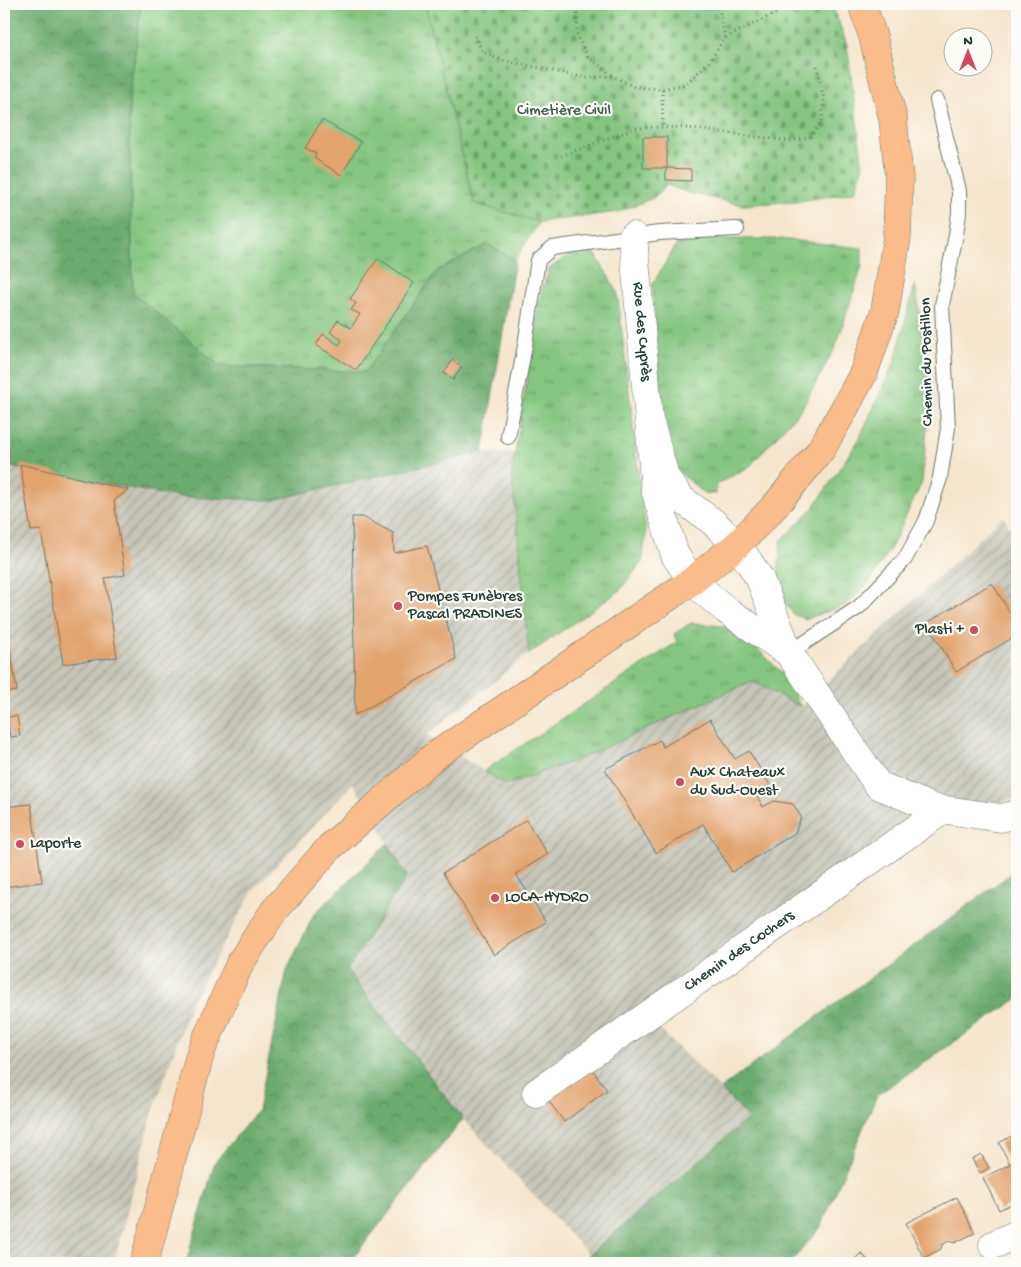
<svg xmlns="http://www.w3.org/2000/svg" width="1021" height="1267" font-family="'Gochi Hand',sans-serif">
<defs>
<pattern id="industrial-furrows" width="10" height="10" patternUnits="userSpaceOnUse" patternTransform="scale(1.25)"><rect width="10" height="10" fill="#c6c5b8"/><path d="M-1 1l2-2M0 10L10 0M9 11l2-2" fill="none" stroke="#a0a196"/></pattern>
<pattern id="grass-tufts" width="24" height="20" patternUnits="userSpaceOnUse" patternTransform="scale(1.25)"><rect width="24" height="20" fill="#84c67f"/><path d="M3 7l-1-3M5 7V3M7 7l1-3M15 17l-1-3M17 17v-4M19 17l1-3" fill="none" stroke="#6ba269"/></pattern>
<pattern id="forest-crowns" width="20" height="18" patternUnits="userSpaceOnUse" patternTransform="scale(1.25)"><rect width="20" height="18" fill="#6bab6e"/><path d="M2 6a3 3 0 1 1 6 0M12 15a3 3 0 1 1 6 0" fill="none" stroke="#578c5b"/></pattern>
<pattern id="cemetery-stones" width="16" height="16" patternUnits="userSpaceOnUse" patternTransform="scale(1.25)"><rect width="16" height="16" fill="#84c67f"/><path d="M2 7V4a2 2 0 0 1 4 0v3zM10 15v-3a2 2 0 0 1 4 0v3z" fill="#6ba269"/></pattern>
</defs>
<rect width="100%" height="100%" fill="#fdfcf7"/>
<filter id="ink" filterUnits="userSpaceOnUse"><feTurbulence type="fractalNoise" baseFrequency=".02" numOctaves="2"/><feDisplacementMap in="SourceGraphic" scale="10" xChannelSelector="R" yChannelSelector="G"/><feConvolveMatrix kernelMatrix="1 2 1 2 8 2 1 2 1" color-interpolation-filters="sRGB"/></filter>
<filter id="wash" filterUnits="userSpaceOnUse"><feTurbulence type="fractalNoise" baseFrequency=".0096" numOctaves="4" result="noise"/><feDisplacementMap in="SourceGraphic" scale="20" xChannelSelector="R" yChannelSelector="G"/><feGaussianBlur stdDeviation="1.12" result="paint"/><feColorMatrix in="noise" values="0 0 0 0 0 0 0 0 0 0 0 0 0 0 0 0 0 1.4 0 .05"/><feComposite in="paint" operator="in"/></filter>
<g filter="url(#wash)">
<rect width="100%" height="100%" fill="#f5e5cd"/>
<path fill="url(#industrial-furrows)" d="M 483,452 L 516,454 L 512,473 L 529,654 L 426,735 L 506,785 L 582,758 L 752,681 L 801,707 L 1003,516 L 1017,539 L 1017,798 L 916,825 L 649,1019 L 749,1117 L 589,1255 L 463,1119 L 347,970 L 407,876 L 353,783 L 252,892 L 191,1002 L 153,1112 L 114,1263 L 4,1263 L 4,466 L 179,497 L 273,500 Z"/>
<g fill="url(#grass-tufts)" stroke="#52825a">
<path d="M 141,4 L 425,4 L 474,203 L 539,222 L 515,260 L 487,245 L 437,271 L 365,372 L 220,366 L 133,293 L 129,101 Z"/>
<path d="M 712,239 L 780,239 L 862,248 L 862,266 L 836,346 L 802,408 L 749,467 L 717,484 L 716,494 L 704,493 L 673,467 L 664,427 L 652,285 L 677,244 Z"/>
<path d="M 576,250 L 594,252 L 617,291 L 646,535 L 642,562 L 619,591 L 529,654 L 512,473 L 540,297 L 549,269 Z"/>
<path d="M 915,284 L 931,385 L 922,482 L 893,544 L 868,584 L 846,605 L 806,619 L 794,615 L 785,603 L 777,584 L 781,541 L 814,507 L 858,441 L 895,361 Z"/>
<path d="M 691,623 L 729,627 L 751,642 L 781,672 L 801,707 L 752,681 L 582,758 L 506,785 L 484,771 L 677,642 L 674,634 Z"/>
</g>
<g fill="url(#forest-crowns)" stroke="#457451">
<path d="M 4,4 L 141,4 L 129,101 L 133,293 L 220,366 L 365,372 L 437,271 L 487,244 L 515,260 L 483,452 L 273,500 L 179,497 L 4,466 Z"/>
<path d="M 388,843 L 407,876 L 347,970 L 463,1119 L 349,1263 L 186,1263 L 215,1162 L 258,1110 L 287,970 L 314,914 Z"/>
<path d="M 1017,869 L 1017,999 L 877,1095 L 821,1227 L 790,1263 L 579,1263 L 749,1118 L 720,1089 Z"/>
</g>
<path fill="url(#cemetery-stones)" stroke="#52825a" d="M 425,4 L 832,4 L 847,45 L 863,168 L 855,192 L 799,201 L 743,205 L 689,193 L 667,185 L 653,198 L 618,212 L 539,222 L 474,203 Z"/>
<g id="blocks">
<g fill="#e2a36d">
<path d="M 322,120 L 361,142 L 341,175 L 314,158 L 316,153 L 305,148 Z"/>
<path d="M 643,137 L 667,137 L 667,168 L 691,169 L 691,181 L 666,180 L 666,168 L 643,168 Z"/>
<path d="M 378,258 L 414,283 L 356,370 L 316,345 L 323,334 L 339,345 L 342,340 L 330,332 L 338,320 L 351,328 L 360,314 L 351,310 L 356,303 L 350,299 Z"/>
<path d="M 453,360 L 462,367 L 453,380 L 444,373 Z"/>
<path d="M 20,464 L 128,490 L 114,501 L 125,575 L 105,578 L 117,657 L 63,664 L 41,530 L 31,531 Z"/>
<path d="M 352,517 L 363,517 L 393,533 L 394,553 L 427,546 L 456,659 L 355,715 Z"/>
<path d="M 992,583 L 1017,624 L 1017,635 L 956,672 L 927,623 Z"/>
<path d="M 5,617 L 17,691 L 4,693 L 4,618 Z"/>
<path d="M 17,716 L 20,736 L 10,737 L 7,717 Z"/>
<path d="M 710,719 L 735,759 L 749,751 L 770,785 L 756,794 L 763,807 L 774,801 L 793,804 L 801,817 L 795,833 L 732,872 L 703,824 L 656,853 L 605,769 L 660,740 L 663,747 Z"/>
<path d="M 31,804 L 42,882 L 4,887 L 4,807 Z"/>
<path d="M 526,820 L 548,854 L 516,874 L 546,922 L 494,955 L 443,873 Z"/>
<path d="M 589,1065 L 607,1090 L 564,1122 L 546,1097 Z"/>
<path d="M 1017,1133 L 1017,1201 L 999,1210 L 983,1178 L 1010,1164 L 999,1143 Z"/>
<path d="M 981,1154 L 989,1168 L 980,1173 L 972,1159 Z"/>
<path d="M 957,1197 L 975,1233 L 954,1243 L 949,1241 L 942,1245 L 941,1249 L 924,1258 L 906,1223 Z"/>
<path d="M 861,1253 L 871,1263 L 851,1263 Z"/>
</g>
</g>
</g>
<g filter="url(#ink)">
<use href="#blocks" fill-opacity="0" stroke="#6a786a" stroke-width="1"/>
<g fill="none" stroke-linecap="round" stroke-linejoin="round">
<defs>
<g id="service">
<path d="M 508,437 L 525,345 L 538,260 L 552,248 L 659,233 L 737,229"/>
<path d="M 789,653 L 859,607 L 905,559 L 926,521 L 940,478 L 948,428 L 942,305 L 956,235 L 959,213 L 959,191 L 937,100"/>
</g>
<g id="minor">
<path id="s1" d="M 633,236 L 655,490 L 675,555 L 692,581 L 726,610 L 789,653"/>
<path d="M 651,426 L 665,477 L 681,499 L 713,522 L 737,545 L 749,562 L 760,579 L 789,653 L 878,785 L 933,808 L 1001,818 L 1017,814"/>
<path id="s2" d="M 536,1093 L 943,810"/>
<path d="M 993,1245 L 1017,1234"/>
</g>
<path id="primary" d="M 144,1263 L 201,1051 L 240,963 L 274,911 L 330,847 L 433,757 L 692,581 L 737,545 L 775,506 L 820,451 L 842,413 L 864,372 L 885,311 L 897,237 L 899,178 L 893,119 L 873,37 L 862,4"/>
</defs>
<use href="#service" stroke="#6a786a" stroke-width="16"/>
<use href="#minor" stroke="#6a786a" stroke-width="29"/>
<use href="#primary" stroke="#6a786a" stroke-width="29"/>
<g stroke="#6a786a" stroke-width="3" stroke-dasharray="1 4" stroke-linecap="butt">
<path d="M 579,4 L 577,11 L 577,36 L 588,57 L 613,76 L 634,87 L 662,89 L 686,84 L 709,62 L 725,38 L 794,4"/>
<path d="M 715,4 L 719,9 L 725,38"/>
<path d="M 475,36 L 483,52 L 502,60 L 586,78 L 613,76"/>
<path d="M 662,89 L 663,126"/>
<path d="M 561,156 L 636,128 L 663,127 L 687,128 L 790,141 L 810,137 L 822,121 L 824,100 L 817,66"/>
</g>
<use href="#service" stroke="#fff" stroke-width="14"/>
<use href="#minor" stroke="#fff" stroke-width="28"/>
<use href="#primary" stroke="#f9bc8a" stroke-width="28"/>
</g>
</g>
<g fill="#d1495b" stroke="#fdfcf7" stroke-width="2">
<circle cx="398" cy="606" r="5"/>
<circle cx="974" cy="630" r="5"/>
<circle cx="680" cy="782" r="5"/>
<circle cx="20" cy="844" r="5"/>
<circle cx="495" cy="898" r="5"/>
</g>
<g text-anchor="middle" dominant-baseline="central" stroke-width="4.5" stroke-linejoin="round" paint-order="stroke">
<g font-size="16" fill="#385f47" stroke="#fdfcf7">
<text x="564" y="111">Cimetière Civil</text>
</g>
<g font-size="16" fill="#1f3d34" stroke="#fdfcf7">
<text stroke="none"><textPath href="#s1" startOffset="96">Rue des Cyprès</textPath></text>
<text transform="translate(928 362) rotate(-91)">Chemin du Postillon</text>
<text stroke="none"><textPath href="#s2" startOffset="248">Chemin des Cochers</textPath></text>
</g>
<g font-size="16" fill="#1f3d34" stroke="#fdfcf7" text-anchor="start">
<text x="408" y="597">Pompes Funèbres<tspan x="408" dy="18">Pascal PRADINES</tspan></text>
<text x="964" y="630" text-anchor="end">Plasti +</text>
<text x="690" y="773">Aux Chateaux<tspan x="690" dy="18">du Sud-Ouest</tspan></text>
<text x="30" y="844">Laporte</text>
<text x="505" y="898">LOCA-HYDRO</text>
</g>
</g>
<rect width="1021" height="1267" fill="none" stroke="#fdfcf7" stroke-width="20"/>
<g transform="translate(968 52)"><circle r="24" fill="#fdfcf7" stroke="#a4b0a9"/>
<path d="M0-4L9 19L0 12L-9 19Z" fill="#d1495b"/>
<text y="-8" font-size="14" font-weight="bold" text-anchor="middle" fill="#1f3d34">N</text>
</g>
</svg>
